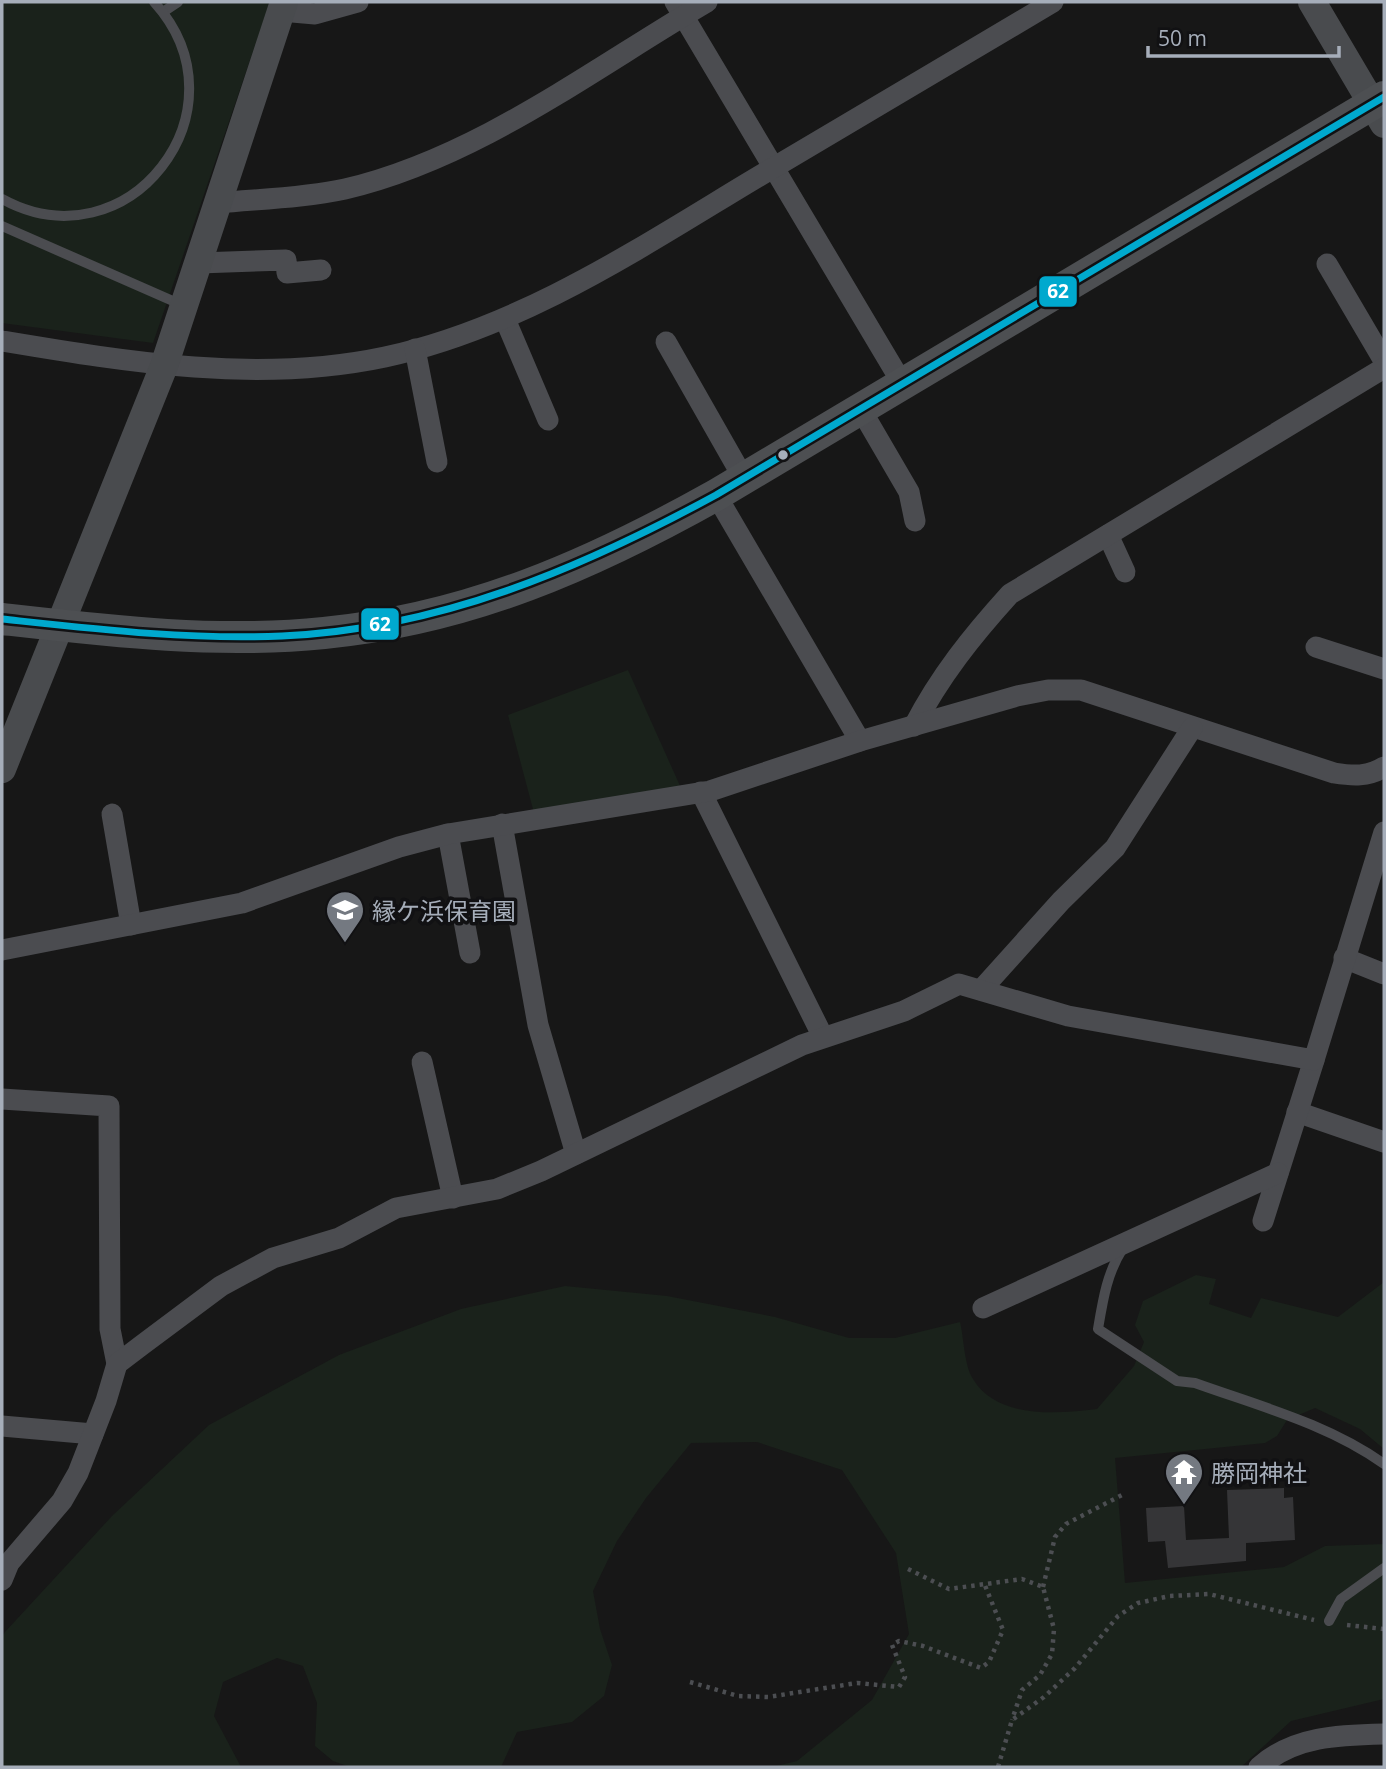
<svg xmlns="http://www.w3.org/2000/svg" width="1386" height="1769" font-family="'Open Sans','Noto Sans JP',sans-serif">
<rect width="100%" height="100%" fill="#171717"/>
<g fill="#1a221b">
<path d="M 2,2 L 270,2 L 153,343 L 2,323 Z"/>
<path d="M 628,670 L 681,788 L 534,813 L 508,715 Z"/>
<path d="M 1196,1275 L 1216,1279 L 1209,1304 L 1251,1318 L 1261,1298 L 1338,1317 L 1384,1282 L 1384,1449 L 1360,1429 L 1315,1408 L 1287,1420 L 1277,1436 L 1265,1443 L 1115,1458 L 1125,1583 L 1284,1567 L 1325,1546 L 1384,1544 L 1384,1699 L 1291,1721 L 1241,1767 L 772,1767 L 797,1761 L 872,1700 L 909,1634 L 896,1553 L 842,1470 L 757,1442 L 691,1443 L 646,1498 L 617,1541 L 593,1591 L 600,1629 L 612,1665 L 604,1696 L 572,1722 L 517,1732 L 501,1767 L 350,1767 L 333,1761 L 315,1746 L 317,1703 L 303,1666 L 277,1658 L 223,1682 L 214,1716 L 241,1767 L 2,1767 L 2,1637 L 5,1632 L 112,1516 L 209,1425 L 339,1355 L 461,1309 L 565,1286 L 667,1296 L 775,1317 L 849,1338 L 895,1338 L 960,1322 C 964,1338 964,1365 973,1379 C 997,1419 1057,1414 1097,1409 L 1134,1366 L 1144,1342 L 1135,1325 L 1143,1301 Z"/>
</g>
<path fill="#353537" d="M 1284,1488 L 1284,1498 L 1293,1497 L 1295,1540 L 1246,1543 L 1246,1561 L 1168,1568 L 1165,1541 L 1148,1542 L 1146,1508 L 1184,1506 L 1186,1540 L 1229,1538 L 1227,1490 Z"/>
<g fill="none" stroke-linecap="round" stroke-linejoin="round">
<g stroke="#4c4e52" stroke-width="4.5" stroke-dasharray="3.5 5" stroke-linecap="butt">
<path d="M 908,1569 L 949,1589 L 1022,1579 L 1043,1587 L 1054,1629 L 1052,1654 L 1040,1675 L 1022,1690 L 1012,1720"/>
<path d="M 1043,1587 L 1055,1537 L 1066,1524 L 1122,1495"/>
<path d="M 1347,1625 L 1384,1629"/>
<path d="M 690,1682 L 738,1696 L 768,1697 L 857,1683 L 899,1687 L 905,1677 L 892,1645 L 899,1641 L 923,1646 L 981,1668 L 989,1662 L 1003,1630 L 984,1583"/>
<path d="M 998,1767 L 1012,1720 L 1044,1697 L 1075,1668 L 1118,1616 L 1138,1603 L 1170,1596 L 1209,1594 L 1314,1620"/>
</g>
<g stroke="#4b4c50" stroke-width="10">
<path d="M 163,12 L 178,2"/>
<path d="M 2,199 C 127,268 252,110 154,2"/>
<path d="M 2,226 L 182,305"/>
<path d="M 1123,1248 C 1107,1273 1103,1299 1098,1329 L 1177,1381 L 1195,1383 C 1259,1406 1328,1424 1384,1464"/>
<path d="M 1329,1621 L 1341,1599 L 1384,1568"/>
</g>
<g stroke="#4b4c50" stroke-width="21">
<path d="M 675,2 L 902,383"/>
<path d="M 281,11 L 315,14 L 358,2"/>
<path d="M 218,203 C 259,199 304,198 345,189 C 477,158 591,70 707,2"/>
<path d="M 199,263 L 286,260 L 287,273 L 321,270"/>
<path d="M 1327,264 L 1384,361"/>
<path d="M 505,319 L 548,420"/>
<path d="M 2,341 C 128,362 258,384 385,357 C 516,329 632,253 746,184 C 848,123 951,63 1053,2"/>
<path d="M 666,342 L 744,479"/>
<path d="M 415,349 L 437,462"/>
<path d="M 860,408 L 909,492 L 915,521"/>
<path d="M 716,495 L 860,741"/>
<path d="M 1108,535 L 1125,572"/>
<path d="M 1316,647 L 1384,669"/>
<path d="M 914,726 C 940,676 972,636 1010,594 L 1384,368"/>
<path d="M 701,792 L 823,1037"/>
<path d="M 112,814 L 131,925"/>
<path d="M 502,824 L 538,1025 L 576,1154"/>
<path d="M 448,834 L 470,953"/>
<path d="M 2,950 L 242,903 L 399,847 L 448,834 L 710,791 L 860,741 L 1017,696 L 1048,690 L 1081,690 L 1334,773 C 1353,776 1368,777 1384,767"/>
<path d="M 1344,958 L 1384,974"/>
<path d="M 981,990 L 1061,901 L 1115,848 L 1192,728"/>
<path d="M 422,1062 L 453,1198"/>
<path d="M 2,1099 L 109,1106 L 110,1329 L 117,1364"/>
<path d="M 1297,1112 L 1384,1142"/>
<path d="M 1263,1221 L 1314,1060"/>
<path d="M 983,1308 L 1278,1173"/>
<path d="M 2,1426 L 93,1434"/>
<path d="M 2,1580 L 9,1563 L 62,1501 L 78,1473 L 106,1401 L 117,1364 L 142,1345 L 221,1286 L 273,1258 L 339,1238 L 396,1208 L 497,1189 L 541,1171 L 802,1045 L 904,1011 L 959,984 L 1068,1016 L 1314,1060 L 1384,832"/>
<path d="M 1259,1767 C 1294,1736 1339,1735 1384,1734"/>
</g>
<g stroke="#494b4e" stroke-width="28">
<path d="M 1312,2 L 1384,124"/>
<path d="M 2,769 L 164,366 L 284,2"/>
</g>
<path stroke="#4d4f52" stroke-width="32" d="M 2,619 C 108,631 217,644 324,633 C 469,619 591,565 716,495 L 1384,97"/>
<defs>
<path id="bus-1" d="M 2,619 C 95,629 188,640 282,636 C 439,629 580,569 716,495 L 1384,97"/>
</defs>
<use href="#bus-1" stroke="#111113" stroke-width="12"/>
<use href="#bus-1" stroke="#00a9ce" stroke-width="7"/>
</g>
<defs>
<symbol id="school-pin" viewBox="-11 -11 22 30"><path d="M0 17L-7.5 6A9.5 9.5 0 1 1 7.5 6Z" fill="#747981" stroke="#111113"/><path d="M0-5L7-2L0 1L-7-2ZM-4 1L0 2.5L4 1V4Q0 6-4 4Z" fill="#fff"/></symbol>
<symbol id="temple-pin" viewBox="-11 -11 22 30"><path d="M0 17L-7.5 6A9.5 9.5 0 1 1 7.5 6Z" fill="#747981" stroke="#111113"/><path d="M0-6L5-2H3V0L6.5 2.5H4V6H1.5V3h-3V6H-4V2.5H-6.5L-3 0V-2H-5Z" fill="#fff"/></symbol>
</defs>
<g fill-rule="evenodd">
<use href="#school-pin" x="323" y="888" width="44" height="60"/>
<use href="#temple-pin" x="1162" y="1450" width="44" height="60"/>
</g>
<circle fill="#a6aeba" stroke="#111113" stroke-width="2.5" cx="783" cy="455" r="6"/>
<g text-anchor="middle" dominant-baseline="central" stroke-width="7" stroke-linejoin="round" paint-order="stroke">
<g font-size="24" fill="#a6aeba" stroke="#111113" text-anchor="start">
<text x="372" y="910">縁ケ浜保育園</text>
<text x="1211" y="1472">勝岡神社</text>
</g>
</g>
<g stroke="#111113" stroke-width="2.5">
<rect x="1038" y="275" width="40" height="33" rx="7" fill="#00a9ce"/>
<rect x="360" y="607" width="40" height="34" rx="7" fill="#00a9ce"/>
</g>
<g font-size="19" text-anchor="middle" font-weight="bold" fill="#fff">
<text x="1058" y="298">62</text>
<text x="380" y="631">62</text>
</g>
<rect width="1386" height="1769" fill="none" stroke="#a6aeba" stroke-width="7"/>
<path d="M1148 46v10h191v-10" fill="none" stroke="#a6aeba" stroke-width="3.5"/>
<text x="1158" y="46" font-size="21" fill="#a6aeba" stroke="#111113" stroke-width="5" paint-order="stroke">50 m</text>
</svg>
